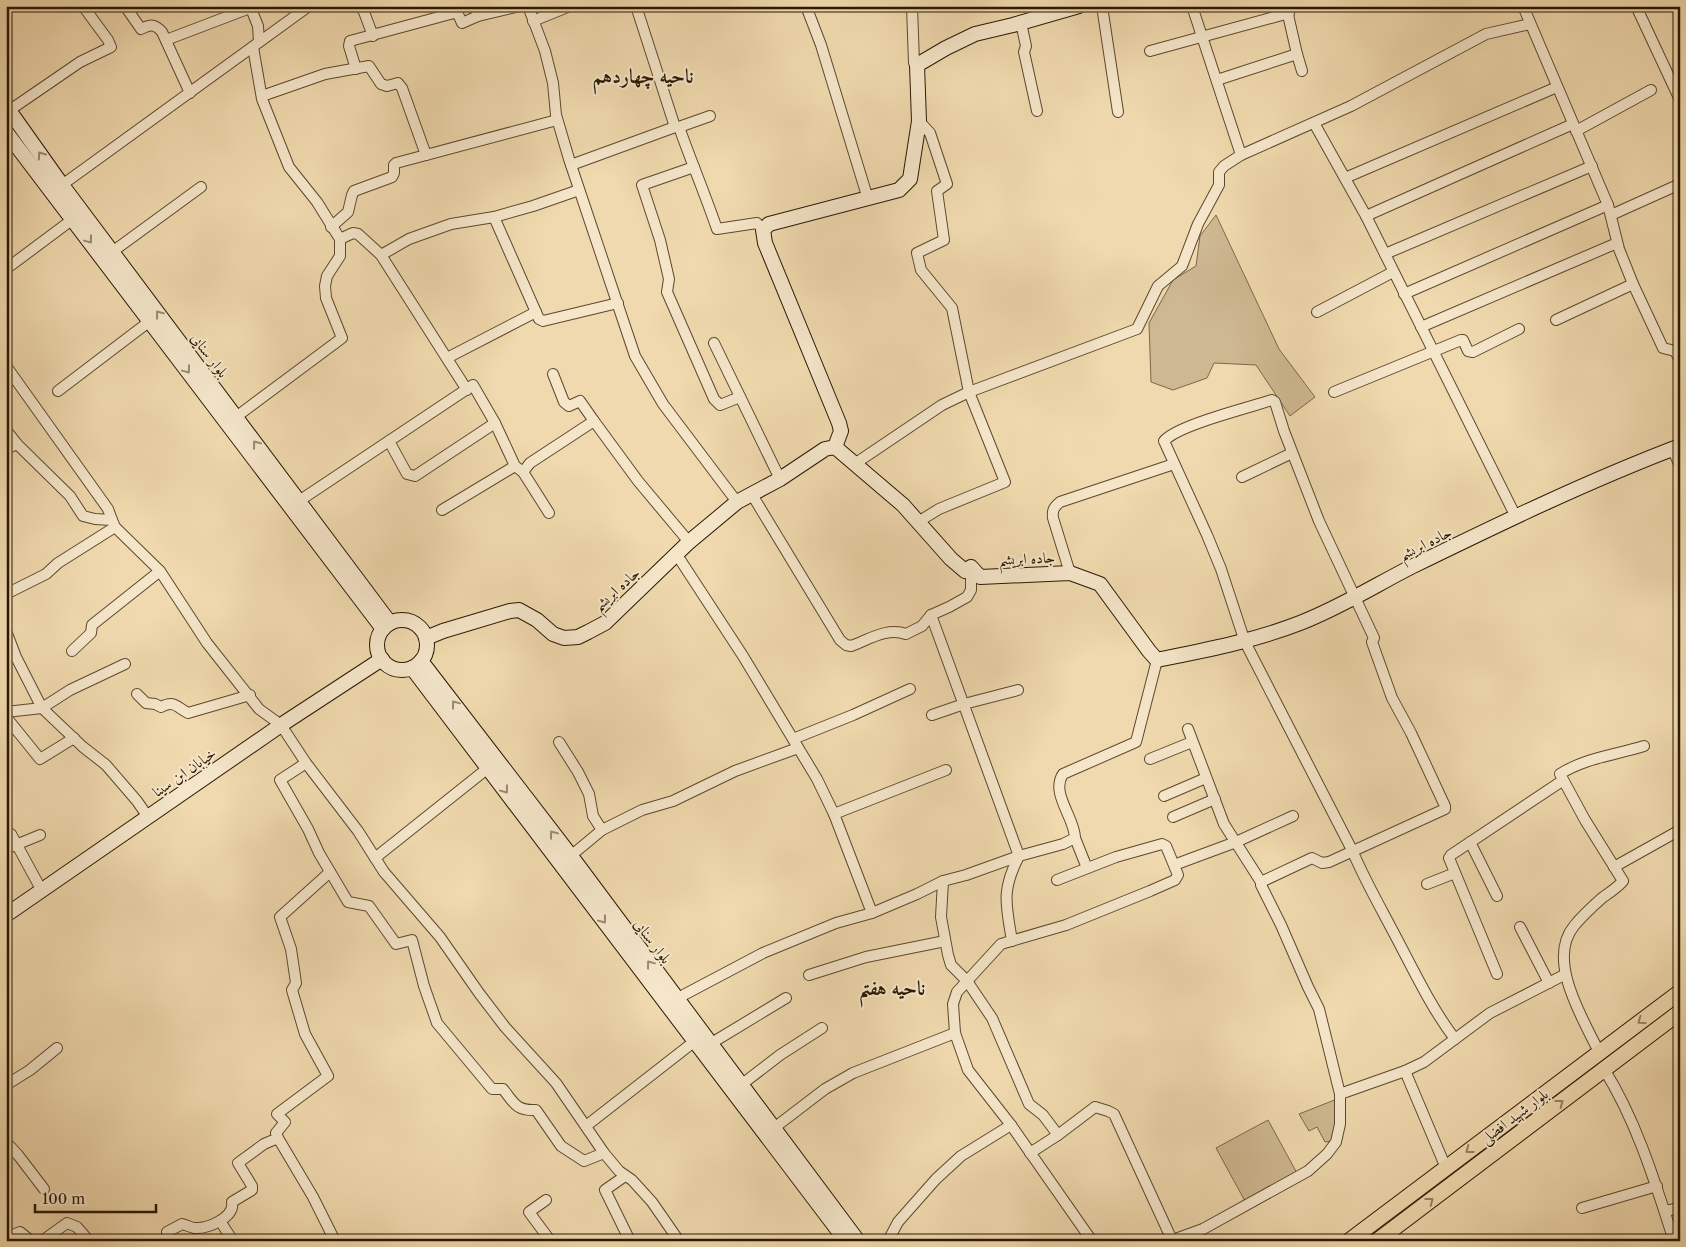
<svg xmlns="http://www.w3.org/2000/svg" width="1686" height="1247" font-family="'Libre Caslon Text',Amiri,serif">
<rect width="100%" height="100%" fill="#f0d9ae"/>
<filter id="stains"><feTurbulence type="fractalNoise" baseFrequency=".004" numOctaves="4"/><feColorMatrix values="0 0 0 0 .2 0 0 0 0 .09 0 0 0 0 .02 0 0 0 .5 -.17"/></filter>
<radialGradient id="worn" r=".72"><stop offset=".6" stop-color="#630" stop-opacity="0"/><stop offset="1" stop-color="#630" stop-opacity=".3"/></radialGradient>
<g fill="#ceb891" stroke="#7c684a">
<path d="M 1216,215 L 1279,349 L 1315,397 L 1290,416 L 1256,365 L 1214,363 L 1207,378 L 1173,390 L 1151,382 L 1149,323 L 1173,280 L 1196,266 L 1200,236 Z"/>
<path d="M 1337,1099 L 1337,1124 L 1333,1141 L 1325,1142 L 1317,1127 L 1309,1131 L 1299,1114 Z"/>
<path d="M 1268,1120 L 1298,1175 L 1246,1203 L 1216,1148 Z"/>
</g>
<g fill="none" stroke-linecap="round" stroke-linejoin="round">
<defs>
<g id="street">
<path d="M 125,6 L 141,29 C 151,24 155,24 162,32 L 190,93"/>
<path d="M 250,6 L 258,26 L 259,42"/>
<path d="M 360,6 L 364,12 L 373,36"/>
<path d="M 475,6 L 478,16"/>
<path d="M 528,6 L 545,51 L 553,83 L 556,115 L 569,159 L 635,356 L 663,404 L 737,502"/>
<path d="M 636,6 L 675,127"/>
<path d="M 806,6 L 821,45 L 868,199"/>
<path d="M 912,6 L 914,63 L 917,65"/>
<path d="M 1102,6 L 1118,112"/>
<path d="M 1286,6 L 1297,54 L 1302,71"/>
<path d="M 1523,6 L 1608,205 L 1619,249 L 1633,284 L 1556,320"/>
<path d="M 1636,6 L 1680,100"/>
<path d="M 533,21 L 570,6"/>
<path d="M 1021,23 L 1026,46 L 1024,52 L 1037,111"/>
<path d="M 166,40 L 250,8"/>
<path d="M 1150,51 L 1289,13"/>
<path d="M 356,69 L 349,46 L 350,41 L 454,13 L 457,12 L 462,23 L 478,16 L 520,6"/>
<path d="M 1217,80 L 1297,54"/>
<path d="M 262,96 L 325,74 L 369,66 L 381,84 L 387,86 L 398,83 L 402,88 L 426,155"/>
<path d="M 10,110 L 80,62 L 111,47 L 108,40 L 83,6"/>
<path d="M 1314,123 L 1366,216 L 1516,517"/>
<path d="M 679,127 C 691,161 705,194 717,229 L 757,223 L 763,230"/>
<path d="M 1576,131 L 1651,90"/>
<path d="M 1241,155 L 1351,106 L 1486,34 L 1530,24"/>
<path d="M 571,165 L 675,127 L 679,127 L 710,116"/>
<path d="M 694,167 L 642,185 L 660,240 L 669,279 L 667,292 L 714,399 L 720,405 L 740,397"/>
<path d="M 1345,178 L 1557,87"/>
<path d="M 58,190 L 62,185 L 309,6"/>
<path d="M 1611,215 L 1680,184"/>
<path d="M 1366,216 L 1573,124"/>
<path d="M 494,217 L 539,319 L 543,321 L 618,303"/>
<path d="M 331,227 L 348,212 L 352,195 L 354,191 L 392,177 L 394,173 L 394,165 L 396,163 L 557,120"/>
<path d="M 340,239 L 353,233 L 358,234 L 381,255 L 467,390"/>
<path d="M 112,252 L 201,187"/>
<path d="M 1385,254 L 1592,166"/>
<path d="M 381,255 L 409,239 L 451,224 L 494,217 L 533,206 L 579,190"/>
<path d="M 6,269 L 73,219"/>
<path d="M 1633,284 L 1662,346 L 1663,348 L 1675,351 L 1680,360"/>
<path d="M 1404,294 L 1608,205"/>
<path d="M 1317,312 L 1393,272"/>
<path d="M 1421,327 L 1617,243"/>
<path d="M 714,343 L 780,479"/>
<path d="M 447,358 L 536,312"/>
<path d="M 6,366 L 108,509 L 112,520"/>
<path d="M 553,374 L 564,402 L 569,406 L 580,401 L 594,421"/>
<path d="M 58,391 L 150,321"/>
<path d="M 1334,392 L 1461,340 L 1463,340 L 1468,351 L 1473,352 L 1519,329"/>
<path d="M 236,417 L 342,338 L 326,298 L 325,286 L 327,276 L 340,256 L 340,239 L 317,202 L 289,167 L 262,99 L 253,47"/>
<path d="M 6,430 L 17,444 L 70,496 L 83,516 L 95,519 L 112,520 L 115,527 L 160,571 L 207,643 L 259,709 L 281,725 L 306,763 L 358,831 L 384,872 L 440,937 L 479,993 L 505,1027 L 556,1083 L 604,1153 L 619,1171 L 632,1180 L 652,1202 L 679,1241"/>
<path d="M 389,441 L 407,474 L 415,476 L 495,423"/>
<path d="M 6,449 L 17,444"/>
<path d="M 1672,449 L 1680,465"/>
<path d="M 856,463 L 942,405 L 969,392 L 1137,329 L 1158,286 L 1182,266 L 1198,224 L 1219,185 L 1219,172 L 1224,166 L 1241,155 L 1192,6"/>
<path d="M 523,472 L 549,513"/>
<path d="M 1242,477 L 1292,453"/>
<path d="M 751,493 L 840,640 L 846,645 L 851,646 C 868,640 887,627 906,634 L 922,626 L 931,615 L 949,607 L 967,597 L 971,590 L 971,567"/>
<path d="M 299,501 L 473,385 L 495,423 L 515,466 L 523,472 L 530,463 L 594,421 L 638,481 L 689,542"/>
<path d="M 442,510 L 515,466"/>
<path d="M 918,522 L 939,509 L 1005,482 L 969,392 L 952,308 L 921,270 L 917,253 L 944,240 L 937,191 L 947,184 L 930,133 L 919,121"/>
<path d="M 677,555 L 743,656 L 817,779 L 834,814 L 872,913"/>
<path d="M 1070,573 L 1053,518 C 1052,510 1054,507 1060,502 L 1174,464"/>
<path d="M 6,594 L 46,574 L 58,563 L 115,527"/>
<path d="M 931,615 L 1019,856 C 1001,891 1006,904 1012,941"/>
<path d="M 6,631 L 16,657 L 42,708 L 83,747 L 106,765 L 137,801 L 148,817"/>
<path d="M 72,651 L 91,633 L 92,625 L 160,571"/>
<path d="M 137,694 L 146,703 L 155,704 L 161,707 C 175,700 176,707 188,713 L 250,695"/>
<path d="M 6,712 L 42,708 L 70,690 L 125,664"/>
<path d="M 932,715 L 964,704 L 1018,690"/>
<path d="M 6,717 L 40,759 L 74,738"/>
<path d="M 793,739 L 853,715 L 910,689"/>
<path d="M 559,742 L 578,772 L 589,794 L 593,816 L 602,830"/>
<path d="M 1150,759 L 1192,742"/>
<path d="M 306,763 L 280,780 L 308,829 L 319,853 L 348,902 L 369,906 L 396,944 L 412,940 L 424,986 L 437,1023 L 492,1089 L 503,1089 C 514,1103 516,1111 536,1110 L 561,1146 L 584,1161 L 604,1153"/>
<path d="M 1164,796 L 1206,778"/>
<path d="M 834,814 L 946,770"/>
<path d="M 1173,817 L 1215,799"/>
<path d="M 6,837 L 11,834 L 42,891"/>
<path d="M 1075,838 L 1087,868"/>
<path d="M 1470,842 L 1497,896"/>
<path d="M 6,849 L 40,835"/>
<path d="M 375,858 L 488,768"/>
<path d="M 567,859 L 602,830 L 642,810 L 673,801 L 735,771 L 798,748"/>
<path d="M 1174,865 L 1236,842 L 1293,816"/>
<path d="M 1614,867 L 1680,830"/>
<path d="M 330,872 L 280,917 L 291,949 L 296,983 L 292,990 L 305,1034 L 328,1076 L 277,1114 L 285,1122 L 276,1133 L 278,1138 L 313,1197 L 335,1241"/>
<path d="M 1057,880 L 1116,857 L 1162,844 L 1166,846 L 1178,875 L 1175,880 L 1150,891 L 1066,925 L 1001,944 L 957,992 L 953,1004 L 955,1033 L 968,1070 L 1011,1125 L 1092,1241"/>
<path d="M 943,881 L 941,917 L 948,955 L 951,965 L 967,981 L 992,1018 L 1029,1104 L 1043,1115 L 1058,1135"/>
<path d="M 1261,882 L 1312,858 L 1322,863 L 1329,862 L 1445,809 L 1445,806 L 1411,733 L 1392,698 L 1372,642 L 1374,638 L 1319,521 L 1284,431 L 1275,402 L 1272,400 C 1248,408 1178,425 1164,441 L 1207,535 L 1221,569 L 1245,642 L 1352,850 C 1365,881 1382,910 1397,939 C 1415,973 1432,1009 1455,1039"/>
<path d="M 1427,884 L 1455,873"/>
<path d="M 1520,927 L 1549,983"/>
<path d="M 1497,974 L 1449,858 L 1451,855 L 1562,781"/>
<path d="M 809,975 L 866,957 L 945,941"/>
<path d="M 676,999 L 763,953 L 836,923 L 872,913 L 917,894 L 943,881 L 966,875 L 1019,856 L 1063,844 L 1075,838 C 1075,818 1050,793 1063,774 L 1136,742 L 1157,660"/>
<path d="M 710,1044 L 786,998"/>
<path d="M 1599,1052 C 1583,1019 1546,960 1574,926 C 1582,916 1593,906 1602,898 C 1609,893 1617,888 1623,881 L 1585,820 L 1560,774 C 1585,758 1615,755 1644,746"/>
<path d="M 1604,1069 C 1637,1122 1655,1182 1674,1241"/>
<path d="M 1405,1071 L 1446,1168"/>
<path d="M 6,1085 L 30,1070 L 57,1048"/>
<path d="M 741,1085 L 780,1055 L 822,1028"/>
<path d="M 1340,1094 L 1405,1071 L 1424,1062 L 1490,1013 L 1564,975"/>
<path d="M 586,1126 L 695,1041"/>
<path d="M 774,1128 L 825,1089 L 853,1073 L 955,1033"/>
<path d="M 6,1142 L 18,1155 L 44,1189"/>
<path d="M 1030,1153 L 1058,1135 L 1095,1107 L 1108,1111 L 1114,1114 L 1172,1240"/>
<path d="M 625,1176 L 605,1190 L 630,1241"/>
<path d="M 1582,1208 L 1657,1186"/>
<path d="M 1665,1211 L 1680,1208"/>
<path d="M 220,1221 L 233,1241"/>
<path d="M 167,1232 L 182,1224 C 186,1225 190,1227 194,1228 C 207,1229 235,1218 232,1202 L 252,1190 L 252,1186 L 238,1163 L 264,1144 L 278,1138"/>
<path d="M 7,1241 L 10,1236 L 20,1232 L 31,1241"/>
<path d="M 42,1241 L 67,1223 L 77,1227 L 89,1241"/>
<path d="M 546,1241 L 549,1239 L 529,1212 L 546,1200"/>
<path d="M 888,1241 L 898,1222 L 936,1179 L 961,1156 L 1011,1125"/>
<path d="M 1170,1241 L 1203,1229 L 1308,1171 L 1327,1154 L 1336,1142 L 1340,1124 L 1340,1094 L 1319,1009 L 1308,987 L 1281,925 L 1261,885 L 1261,882 L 1224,824 L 1188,729"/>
</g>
<g id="secondary">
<path d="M 6,106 L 62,185 L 390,623"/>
<path d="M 6,132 L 383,629"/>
<path d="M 835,447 L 841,431 L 839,423 L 765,243 L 763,230 L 769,224 L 899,190 L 910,179 L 919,121 L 917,65 L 946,48 L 975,34 L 1013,25 L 1079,6"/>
<circle cx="402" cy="645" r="25"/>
<path d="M 426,638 L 443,631 L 510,611 L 519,610 L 537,620 L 553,634 L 564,638 L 578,637 L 588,632 L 605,623 L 689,542 L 737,502 L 780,479 L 825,449 L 835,447 L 903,505 L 951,559 L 965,571 L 971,567 L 980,577 L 1070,573 L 1100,584 L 1149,651 L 1157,660 C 1206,650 1254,641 1300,623 C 1339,608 1374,586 1411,567 C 1499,524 1588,481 1680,446"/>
<path d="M 421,661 L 571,856 L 858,1241"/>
<path d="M 412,668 L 846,1241"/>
<path d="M 6,915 L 281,725 L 382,659"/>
</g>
<g id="primary">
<path d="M 1349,1241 L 1680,992"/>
<path d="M 1377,1241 L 1680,1012"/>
</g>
</defs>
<use href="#street" stroke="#5b482e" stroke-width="12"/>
<use href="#secondary" stroke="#291803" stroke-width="16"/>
<use href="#primary" stroke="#291803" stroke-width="17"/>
<use href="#street" stroke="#f5e6ca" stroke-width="10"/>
<use href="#secondary" stroke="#f5e6ca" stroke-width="14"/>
<use href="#primary" stroke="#f0d9ae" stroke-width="15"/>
</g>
<defs><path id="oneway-chevron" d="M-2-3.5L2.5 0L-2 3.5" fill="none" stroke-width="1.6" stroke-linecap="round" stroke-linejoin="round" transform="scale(1.25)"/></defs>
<g stroke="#998970">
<use href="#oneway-chevron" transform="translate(41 155) rotate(-125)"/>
<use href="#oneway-chevron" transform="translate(89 240) rotate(53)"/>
<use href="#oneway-chevron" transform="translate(159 314) rotate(-127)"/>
<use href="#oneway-chevron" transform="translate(187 370) rotate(53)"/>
<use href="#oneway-chevron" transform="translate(256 444) rotate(-127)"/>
<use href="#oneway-chevron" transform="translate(455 704) rotate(-127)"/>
<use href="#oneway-chevron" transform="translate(505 790) rotate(53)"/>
<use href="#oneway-chevron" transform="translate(553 834) rotate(-127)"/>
<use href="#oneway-chevron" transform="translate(603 920) rotate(53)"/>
<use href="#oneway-chevron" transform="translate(650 964) rotate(-127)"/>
</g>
<g stroke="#968261">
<use href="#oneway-chevron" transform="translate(1641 1021) rotate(144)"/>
<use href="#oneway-chevron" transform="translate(1560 1103) rotate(-37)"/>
<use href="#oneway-chevron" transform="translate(1469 1150) rotate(143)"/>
<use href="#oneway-chevron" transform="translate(1430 1201) rotate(-37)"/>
</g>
<g text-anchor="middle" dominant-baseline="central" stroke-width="4" stroke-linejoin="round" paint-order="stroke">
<g font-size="15" fill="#291803" stroke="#f5e6ca">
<text transform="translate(210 355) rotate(53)">بلوار سنایی</text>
<text transform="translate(1425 543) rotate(-26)">جاده ابریشم</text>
<text transform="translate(1027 558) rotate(-2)">جاده ابریشم</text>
<text transform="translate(616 589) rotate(-42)">جاده ابریشم</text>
<text transform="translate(184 772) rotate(-35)">خیابان ابن سینا</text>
<text transform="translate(653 941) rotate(53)">بلوار سنایی</text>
<text transform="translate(1514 1116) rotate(-37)">بلوار شهید افضلی</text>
</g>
<g font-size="20" font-weight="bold" fill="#291803" stroke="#f5e6ca">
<text x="643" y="76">ناحیه چهاردهم</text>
<text x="892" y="988">ناحیه هفتم</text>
</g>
</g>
<rect width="1686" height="1247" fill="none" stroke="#f0d9ae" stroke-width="25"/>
<rect x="8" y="8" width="1671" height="1232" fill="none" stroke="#291803" stroke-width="2.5"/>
<rect x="12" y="12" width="1661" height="1222" fill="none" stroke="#291803"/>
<path d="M35 1204v8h121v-8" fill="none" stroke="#291803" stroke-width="2.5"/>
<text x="42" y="1204" font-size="15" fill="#291803" stroke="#f5e6ca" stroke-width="4" paint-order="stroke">100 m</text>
<rect width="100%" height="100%" filter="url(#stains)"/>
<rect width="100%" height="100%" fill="url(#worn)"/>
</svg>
